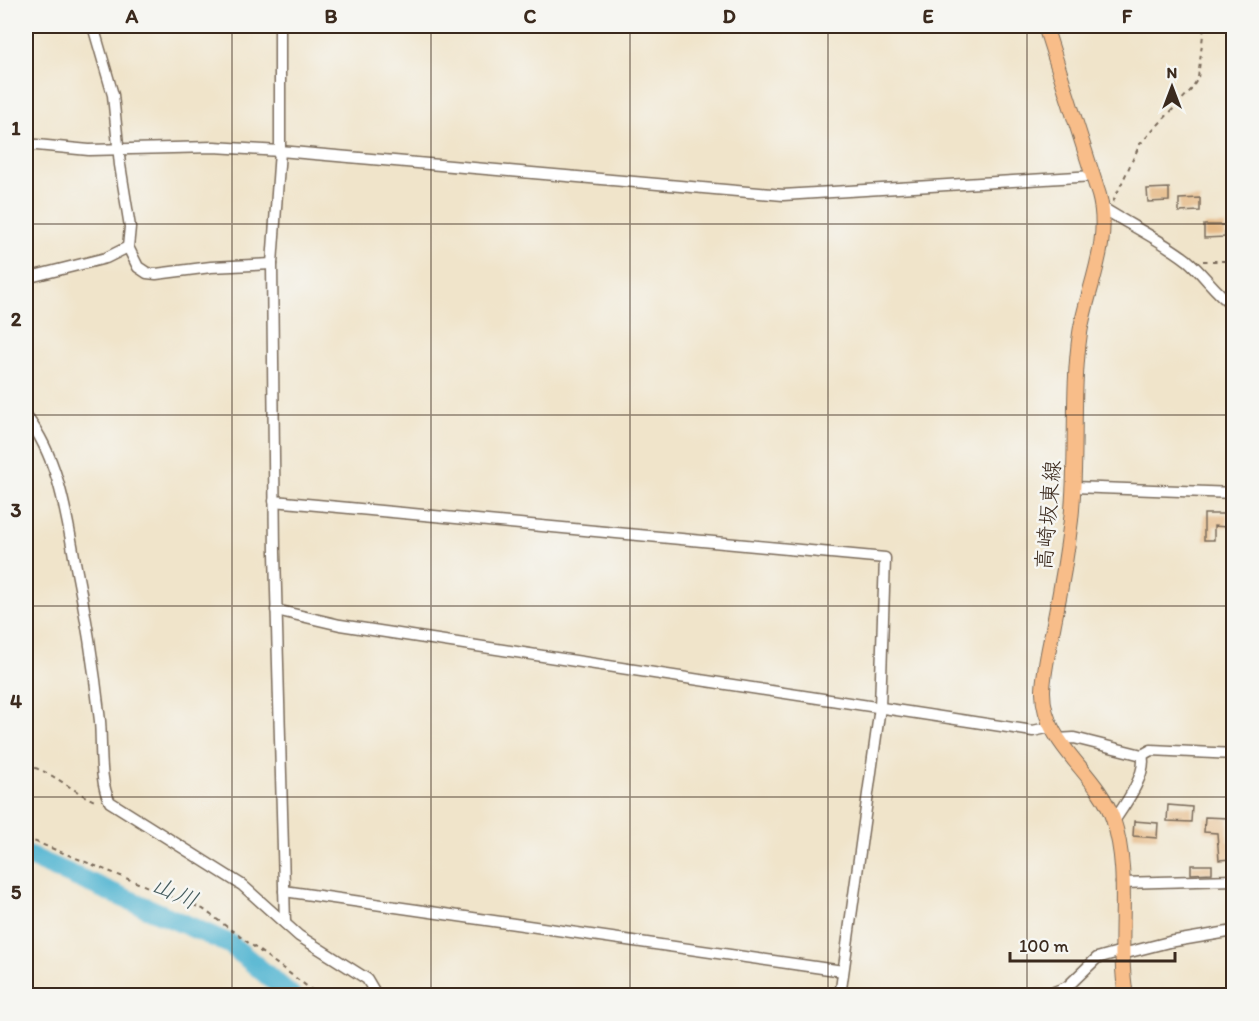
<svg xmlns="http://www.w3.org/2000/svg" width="1259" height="1021" font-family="Itim,'Klee One',sans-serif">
<rect width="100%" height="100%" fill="#f6f6f2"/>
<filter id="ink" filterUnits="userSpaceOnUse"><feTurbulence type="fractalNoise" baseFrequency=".0167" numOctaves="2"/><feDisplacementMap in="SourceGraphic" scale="12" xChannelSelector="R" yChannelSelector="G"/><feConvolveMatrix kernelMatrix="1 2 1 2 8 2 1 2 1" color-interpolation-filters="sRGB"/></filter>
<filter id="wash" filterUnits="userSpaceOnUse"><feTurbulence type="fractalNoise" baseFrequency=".008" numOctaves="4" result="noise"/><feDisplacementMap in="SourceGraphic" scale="24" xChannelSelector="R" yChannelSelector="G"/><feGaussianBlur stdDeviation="1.35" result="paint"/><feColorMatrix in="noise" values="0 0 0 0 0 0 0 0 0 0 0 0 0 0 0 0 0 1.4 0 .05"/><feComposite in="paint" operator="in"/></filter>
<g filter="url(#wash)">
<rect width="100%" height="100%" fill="#f0e4ca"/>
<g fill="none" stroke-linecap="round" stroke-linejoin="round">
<path stroke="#54b6d2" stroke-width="20" d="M 26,855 L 230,944 L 292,996"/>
</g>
<g id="blocks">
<g fill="#e6bb89">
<path d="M 1169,188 L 1169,201 L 1148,202 L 1147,189 Z"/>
<path d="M 1200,198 L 1200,211 L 1179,212 L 1179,199 Z"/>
<path d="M 1204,225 L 1225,225 L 1225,237 L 1204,238 Z"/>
<path d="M 1204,514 L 1227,514 L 1227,527 L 1214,526 L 1214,540 L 1204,540 Z"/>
<path d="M 1168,805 L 1192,807 L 1191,822 L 1167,821 Z"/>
<path d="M 1205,817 L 1229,818 L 1227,842 L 1230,842 L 1231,859 L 1219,860 L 1217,833 L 1204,832 Z"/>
<path d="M 1134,821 L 1158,823 L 1157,838 L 1133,836 Z"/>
<path d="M 1191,865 L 1212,865 L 1212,873 L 1191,874 Z"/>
</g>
</g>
</g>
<g filter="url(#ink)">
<use href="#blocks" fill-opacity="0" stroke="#7a6b5a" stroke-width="1.5"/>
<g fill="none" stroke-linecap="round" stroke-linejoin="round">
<defs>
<g id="minor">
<path d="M 93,26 L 113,95 L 120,165 L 130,227 L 128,247 L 138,267 L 147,273 L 156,274 L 211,267 L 272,264"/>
<path d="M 280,26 L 280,151 L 272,264 L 275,553 L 285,923"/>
<path d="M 26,144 L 89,150 L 214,147 L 280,151 L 783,195 L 1093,176"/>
<path d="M 1103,208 C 1131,226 1161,240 1187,260 C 1204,274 1215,293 1234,306"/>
<path d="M 26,278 L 106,258 L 128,247"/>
<path d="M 26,416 C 58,457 66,512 75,562 C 86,615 94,667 100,721 C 102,743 99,784 110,802 L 242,885 L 299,936 L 367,979 L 377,996"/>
<path d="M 1073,487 L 1234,493"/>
<path d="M 274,501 L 885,558 L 880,707 L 840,996"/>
<path d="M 276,610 L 340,625 L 1033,731 L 1051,727"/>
<path d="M 1057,739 L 1074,738 L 1142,755 L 1151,750 L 1234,754"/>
<path d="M 1114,821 C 1124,806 1148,773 1142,755"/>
<path d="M 1121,883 L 1234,880"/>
<path d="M 284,891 L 843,971"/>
<path d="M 1122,954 L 1169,942 L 1234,931"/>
<path d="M 1044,996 L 1067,987 L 1097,958 L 1122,951"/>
</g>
<path id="major" d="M 1045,26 L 1099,195 C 1112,242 1087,288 1080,333 C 1071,395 1078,458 1071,520 C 1067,554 1061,589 1054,623 C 1050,645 1044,668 1043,690 C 1042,745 1097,771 1113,819 C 1132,875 1116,938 1126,996"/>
</defs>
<use href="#minor" stroke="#7a6b5a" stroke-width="13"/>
<use href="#major" stroke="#7a6b5a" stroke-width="16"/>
<g stroke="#7a6b5a" stroke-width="2" stroke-dasharray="4.5 4.5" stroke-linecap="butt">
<path d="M 1059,29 L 1069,26"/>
<path d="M 1113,202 L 1140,144 L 1191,90 L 1198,78 L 1204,26"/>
<path d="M 1203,261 L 1234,261"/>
<path d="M 26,766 C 46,767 76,794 97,802"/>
<path d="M 26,838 L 203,909 L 320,996"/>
<path d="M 328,996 L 345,996"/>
</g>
<use href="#minor" stroke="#fff" stroke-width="10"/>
<use href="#major" stroke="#f8bd89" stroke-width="14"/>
</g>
</g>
<path fill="none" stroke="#3b2a1e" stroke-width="1.5" stroke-opacity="0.55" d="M 232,26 L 232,996M 431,26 L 431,996M 630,26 L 630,996M 828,26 L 828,996M 1027,26 L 1027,996M 26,224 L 1234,224M 26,415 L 1234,415M 26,606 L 1234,606M 26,797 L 1234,797"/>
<g text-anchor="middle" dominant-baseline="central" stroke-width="5" stroke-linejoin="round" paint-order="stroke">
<g font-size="22" fill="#3b2a1e" stroke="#f6f6f2">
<text transform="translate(1048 515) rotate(-85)">高崎坂東線</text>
</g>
<g font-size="24" font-style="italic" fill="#445b5d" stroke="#f6f6f2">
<text transform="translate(175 892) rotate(24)">山川</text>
</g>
</g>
<rect width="1259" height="1021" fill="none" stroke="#f6f6f2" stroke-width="66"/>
<g transform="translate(1172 87)" stroke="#f6f6f2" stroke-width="4.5" paint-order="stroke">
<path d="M0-4.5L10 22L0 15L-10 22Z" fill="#3b2a1e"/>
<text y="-9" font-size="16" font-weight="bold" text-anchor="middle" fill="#3b2a1e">N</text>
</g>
<path d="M1010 952v9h165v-9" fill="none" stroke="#3b2a1e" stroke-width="3"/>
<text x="1019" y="952" font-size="18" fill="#3b2a1e" stroke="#f6f6f2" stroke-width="4.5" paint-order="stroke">100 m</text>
<rect x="33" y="33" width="1193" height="955" fill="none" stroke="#3b2a1e" stroke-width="2"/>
<g font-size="20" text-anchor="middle" font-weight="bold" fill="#3b2a1e">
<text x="132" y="23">A</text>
<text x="331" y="23">B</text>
<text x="530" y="23">C</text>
<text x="729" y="23">D</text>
<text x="928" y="23">E</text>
<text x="1127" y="23">F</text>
<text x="16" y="135">1</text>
<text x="16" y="326">2</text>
<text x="16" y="517">3</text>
<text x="16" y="708">4</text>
<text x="16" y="899">5</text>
</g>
</svg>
